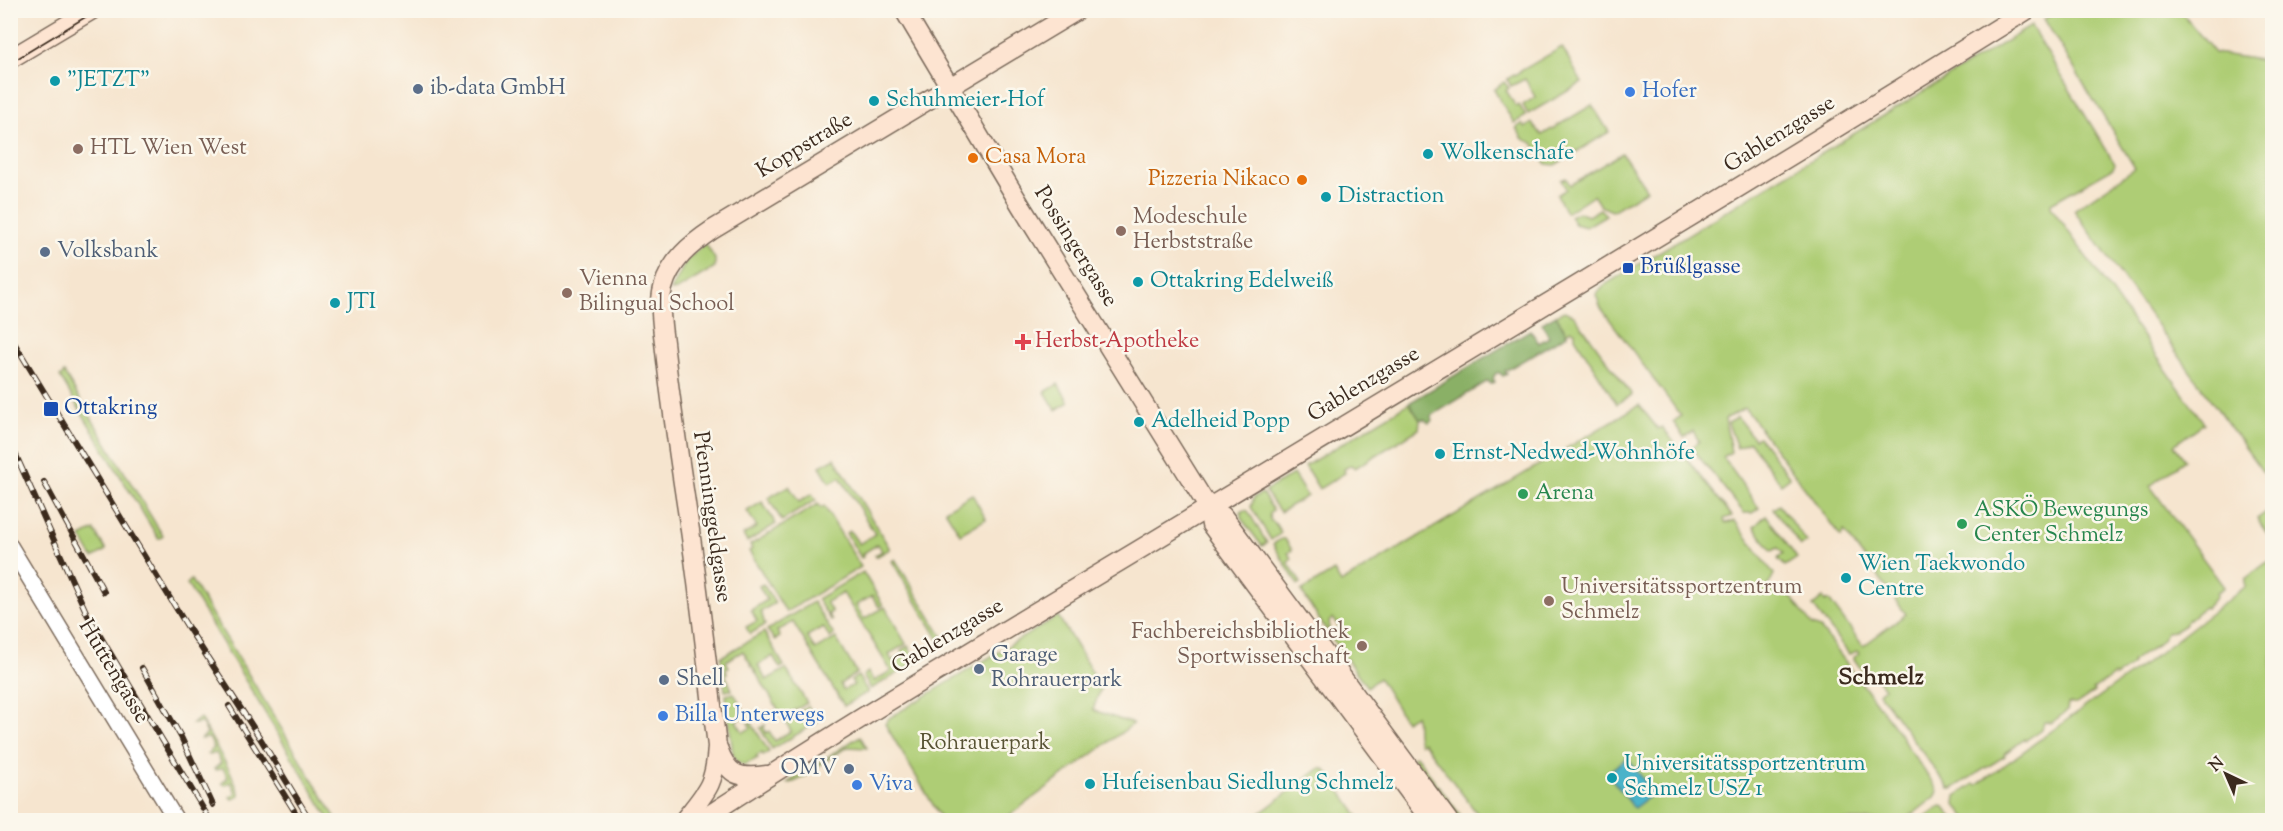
<svg xmlns="http://www.w3.org/2000/svg" width="2283" height="831" font-family="'Sorts Mill Goudy',serif">
<rect width="100%" height="100%" fill="#fbf7ec"/>
<filter id="ink" filterUnits="userSpaceOnUse"><feTurbulence type="fractalNoise" baseFrequency=".0167" numOctaves="2"/><feDisplacementMap in="SourceGraphic" scale="12" xChannelSelector="R" yChannelSelector="G"/><feConvolveMatrix kernelMatrix="1 2 1 2 8 2 1 2 1" color-interpolation-filters="sRGB"/></filter>
<filter id="wash" filterUnits="userSpaceOnUse"><feTurbulence type="fractalNoise" baseFrequency=".008" numOctaves="4" result="noise"/><feDisplacementMap in="SourceGraphic" scale="24" xChannelSelector="R" yChannelSelector="G"/><feGaussianBlur stdDeviation="1.35" result="paint"/><feColorMatrix in="noise" values="0 0 0 0 0 0 0 0 0 0 0 0 0 0 0 0 0 1.4 0 .05"/><feComposite in="paint" operator="in"/></filter>
<g filter="url(#wash)">
<rect width="100%" height="100%" fill="#f6e5cf"/>
<g fill="#aecd75" stroke="#747c4a" stroke-width="1.5">
<path d="M 2058,11 L 2180,11 L 2215,53 L 2266,61 L 2272,65 L 2272,485 L 2074,210 L 2135,168 L 2044,19 Z"/>
<path d="M 2031,26 L 2115,164 L 2113,168 L 2051,203 L 2051,207 L 2204,423 L 2174,445 L 2185,460 L 2150,486 L 2224,587 L 2216,593 L 2216,597 L 2206,608 L 2204,607 L 2185,623 L 2186,624 L 2175,631 L 2166,632 C 2161,648 2143,650 2132,663 L 2133,664 L 2115,677 L 2114,675 L 2093,690 L 2094,692 L 2076,704 L 2068,704 L 2067,711 L 2051,723 L 2044,722 L 2042,729 L 2026,740 L 2025,739 L 2004,754 L 2005,756 L 1952,789 L 1949,789 L 1879,693 L 1884,688 L 1874,675 L 1868,679 L 1854,659 L 1854,657 L 1859,653 L 1857,651 L 1849,654 L 1813,606 L 1823,598 L 1825,602 L 1829,600 L 1863,646 L 1906,614 L 1844,531 L 1841,537 L 1745,408 L 1725,419 L 1731,452 L 1723,457 L 1759,508 L 1752,513 L 1744,513 L 1692,448 L 1699,441 L 1693,431 L 1684,437 L 1673,422 L 1681,416 L 1601,308 L 1596,295 L 1603,286 Z"/>
<path d="M 1562,47 L 1582,83 L 1528,114 L 1523,105 L 1535,97 L 1525,79 L 1511,86 L 1507,79 Z"/>
<path d="M 1504,82 L 1509,88 L 1506,90 L 1516,107 L 1519,105 L 1526,116 L 1514,123 L 1494,90 Z"/>
<path d="M 1592,105 L 1609,132 L 1555,165 L 1546,164 L 1533,143 L 1523,139 L 1516,128 L 1522,124 L 1525,128 L 1532,123 L 1542,135 Z"/>
<path d="M 1622,153 L 1647,190 L 1612,211 L 1600,206 L 1593,195 L 1566,213 L 1557,195 L 1566,189 L 1561,180 L 1566,178 L 1570,185 Z"/>
<path d="M 1600,209 L 1606,215 L 1586,227 L 1575,224 L 1570,216 L 1578,212 L 1588,216 Z"/>
<path d="M 705,243 L 715,259 L 715,267 L 677,290 L 671,291 L 686,261 Z"/>
<path d="M 1564,311 L 1574,315 L 1632,395 L 1617,404 L 1575,337 L 1575,331 L 1570,330 L 1567,333 L 1556,315 Z"/>
<path d="M 64,373 L 163,536 L 161,538 L 158,538 L 60,377 Z"/>
<path d="M 1058,384 L 1069,402 L 1056,410 L 1045,392 Z"/>
<path d="M 1409,403 L 1420,420 L 1419,429 L 1355,468 L 1351,465 L 1344,469 L 1345,473 L 1319,489 L 1305,466 Z"/>
<path d="M 1639,405 L 1658,429 L 1662,427 L 1732,516 L 1724,519 L 1725,523 L 1735,521 L 1774,574 L 1769,584 C 1771,595 1780,596 1789,594 L 1812,625 L 1820,628 L 1900,734 L 1906,745 L 1936,787 L 1938,792 L 1935,797 L 1905,820 L 1482,820 L 1423,742 L 1420,744 C 1414,736 1419,725 1415,715 L 1405,721 L 1379,678 L 1367,687 L 1331,638 L 1334,636 L 1345,637 L 1333,618 L 1329,622 L 1330,628 L 1326,630 L 1301,591 L 1334,571 L 1341,583 L 1344,581 Z"/>
<path d="M 1737,417 L 1754,439 L 1759,437 L 1790,477 L 1781,484 L 1750,442 L 1737,448 L 1728,423 Z"/>
<path d="M 835,458 L 890,549 L 876,557 L 875,555 L 882,551 L 878,544 L 862,554 L 863,557 L 861,558 L 846,533 L 850,531 L 859,544 L 875,534 L 840,477 L 830,483 L 820,466 Z"/>
<path d="M 1293,474 L 1307,496 L 1280,512 L 1265,491 Z"/>
<path d="M 789,486 L 799,502 L 812,494 L 816,500 L 782,521 L 768,498 Z"/>
<path d="M 1262,493 L 1273,510 L 1269,514 L 1270,520 L 1275,523 L 1281,533 L 1271,540 L 1251,507 L 1254,497 Z"/>
<path d="M 972,494 L 986,519 L 960,534 L 945,510 Z"/>
<path d="M 762,502 L 776,524 L 747,542 L 743,535 L 757,527 L 747,511 Z"/>
<path d="M 818,504 L 821,508 L 824,506 L 861,567 L 786,612 L 749,551 L 752,549 L 750,545 Z"/>
<path d="M 1779,505 L 1807,542 L 1801,546 L 1773,509 Z"/>
<path d="M 1245,510 L 1248,511 L 1267,543 L 1262,546 L 1241,518 L 1241,512 Z"/>
<path d="M 2269,510 L 2272,515 L 2272,531 L 2268,535 L 2257,519 Z"/>
<path d="M 1766,515 L 1797,558 L 1785,566 L 1778,559 L 1783,553 L 1778,548 L 1772,551 L 1754,527 Z"/>
<path d="M 94,530 L 106,550 L 93,558 L 81,537 Z"/>
<path d="M 1281,539 L 1285,539 L 1292,550 L 1288,553 L 1292,559 L 1288,562 L 1301,583 L 1298,585 L 1273,544 Z"/>
<path d="M 895,559 L 944,639 L 940,642 L 892,561 Z"/>
<path d="M 2272,561 L 2272,820 L 1968,820 L 1955,804 L 1956,796 L 1974,784 L 1977,785 L 2150,660 L 2245,587 L 2245,579 L 2266,563 Z"/>
<path d="M 863,572 L 883,605 L 879,607 L 872,596 L 856,605 L 864,619 L 885,607 L 906,644 L 889,654 L 892,661 L 903,655 L 901,650 L 908,646 L 917,662 L 871,689 L 863,676 L 868,672 L 874,681 L 891,671 L 843,593 L 826,602 L 832,612 L 828,614 L 832,620 L 831,621 L 817,599 Z"/>
<path d="M 191,580 L 337,820 L 330,820 L 187,584 Z"/>
<path d="M 763,584 L 775,603 L 761,611 L 765,625 L 750,634 L 746,627 L 757,621 L 751,610 L 767,600 L 759,586 Z"/>
<path d="M 813,602 L 834,635 L 830,638 L 823,627 L 807,636 L 815,650 L 836,638 L 857,673 L 840,684 L 843,690 L 854,685 L 851,680 L 858,676 L 868,692 L 844,706 L 793,622 L 777,631 L 780,637 L 775,640 L 767,630 Z"/>
<path d="M 1058,616 L 1101,687 L 1093,710 L 1133,724 L 1003,820 L 942,820 L 885,724 L 889,718 Z"/>
<path d="M 764,632 L 784,666 L 780,668 L 773,656 L 758,665 L 766,680 L 786,669 L 807,703 L 790,713 L 794,720 L 804,714 L 802,710 L 808,706 L 818,722 L 772,749 L 760,728 L 765,725 L 764,728 L 766,733 L 769,731 L 775,741 L 791,731 L 743,651 L 726,661 L 729,667 L 725,669 L 727,673 L 725,674 L 732,690 L 725,691 L 721,657 Z"/>
<path d="M 734,693 L 749,719 L 746,720 L 744,716 L 736,721 L 743,732 L 751,728 L 748,723 L 751,722 L 769,752 L 763,755 L 762,753 L 756,756 L 758,758 L 744,765 L 737,762 L 733,755 L 726,695 Z"/>
<path d="M 200,718 L 230,771 L 240,795 L 233,799 L 230,797 L 236,793 L 231,782 L 225,785 L 222,783 L 228,778 L 223,768 L 217,770 L 214,769 L 221,763 L 216,753 L 210,755 L 207,754 L 214,748 L 209,738 L 201,739 L 207,734 L 202,723 L 193,724 Z"/>
<path d="M 860,736 L 867,748 L 847,747 L 813,769 C 810,775 793,784 787,783 Z"/>
<path d="M 1416,756 L 1464,820 L 1456,820 L 1412,757 Z"/>
<path d="M 1319,769 L 1325,769 L 1361,820 L 1251,820 Z"/>
<path d="M 1941,806 L 1945,807 L 1955,820 L 1922,820 Z"/>
</g>
<path fill="#8ab066" stroke="#626d42" stroke-width="1.5" d="M 1556,315 L 1567,335 L 1505,371 L 1507,374 L 1503,376 L 1500,373 L 1496,373 L 1493,378 L 1495,382 L 1491,384 L 1488,381 L 1431,416 L 1433,420 L 1429,423 L 1424,419 L 1420,420 L 1409,403 L 1530,330 L 1539,343 L 1549,337 L 1542,323 Z"/>
<path fill="#4bb3c9" stroke="#436e74" stroke-width="1.5" d="M 1627,758 L 1654,793 L 1634,808 L 1607,773 Z"/>
</g>
<g filter="url(#ink)">
<g fill="none" stroke-linecap="round" stroke-linejoin="round">
<defs>
<path id="tertiary" d="M 10,546 L 176,820"/>
<g id="secondary">
<path d="M 904,10 L 1021,206 L 1208,507 L 1211,525 L 1430,820"/>
<path d="M 10,59 L 92,10"/>
<path d="M 1208,507 L 1223,516 L 1448,820"/>
<path d="M 718,748 C 728,776 739,779 767,775"/>
<path d="M 684,820 C 707,791 715,785 717,746 C 707,667 699,588 687,510 C 679,457 671,405 665,351 C 663,331 658,307 663,288 C 670,261 691,244 712,230 L 1078,10"/>
<path d="M 695,820 L 712,813 C 854,720 1001,633 1147,545 C 1440,367 1736,192 2027,10"/>
</g>
</defs>
<use href="#tertiary" stroke="#7c6b5c" stroke-width="18"/>
<use href="#secondary" stroke="#7c6b5c" stroke-width="21"/>
<use href="#tertiary" stroke="#fff" stroke-width="15"/>
<use href="#secondary" stroke="#fde4d1" stroke-width="18"/>
<path stroke="#3b2a1e" stroke-width="1.5" d="M 10,63 L 97,10"/>
<defs>
<g id="rail">
<path d="M 10,336 L 187,626 L 260,738 L 310,820"/>
<path d="M 10,442 L 87,614 L 210,820"/>
<path d="M 44,482 L 104,592"/>
<path d="M 142,668 L 181,737 L 213,805"/>
<path d="M 229,706 L 300,820"/>
</g>
</defs>
<use href="#rail" stroke="#3b2a1e" stroke-width="6"/>
<use href="#rail" stroke="#fbf7ec" stroke-width="4" stroke-dasharray="11" stroke-linecap="butt"/>
</g>
</g>
<g fill="#0f9aa8" stroke="#fbf7ec" stroke-width="2">
<circle cx="55" cy="81" r="6"/>
<circle cx="874" cy="101" r="6"/>
<circle cx="1428" cy="154" r="6"/>
<circle cx="1326" cy="197" r="6"/>
<circle cx="1138" cy="282" r="6"/>
<circle cx="335" cy="303" r="6"/>
<circle cx="1139" cy="422" r="6"/>
<circle cx="1440" cy="454" r="6"/>
<circle cx="1846" cy="578" r="6"/>
<circle cx="1612" cy="778" r="6"/>
<circle cx="1090" cy="784" r="6"/>
</g>
<g fill="#5c6f8a" stroke="#fbf7ec" stroke-width="2">
<circle cx="418" cy="89" r="6"/>
<circle cx="45" cy="252" r="6"/>
<circle cx="979" cy="669" r="6"/>
<circle cx="664" cy="680" r="6"/>
<circle cx="849" cy="769" r="6"/>
</g>
<g fill="#3f7fe0" stroke="#fbf7ec" stroke-width="2">
<circle cx="1630" cy="92" r="6"/>
<circle cx="663" cy="716" r="6"/>
<circle cx="857" cy="785" r="6"/>
</g>
<g fill="#8d6e63" stroke="#fbf7ec" stroke-width="2">
<circle cx="78" cy="149" r="6"/>
<circle cx="1121" cy="231" r="6"/>
<circle cx="567" cy="293" r="6"/>
<circle cx="1549" cy="601" r="6"/>
<circle cx="1362" cy="646" r="6"/>
</g>
<g fill="#e8710a" stroke="#fbf7ec" stroke-width="2">
<circle cx="973" cy="158" r="6"/>
<circle cx="1302" cy="180" r="6"/>
</g>
<g fill="#1a4fb4" stroke="#fbf7ec" stroke-width="2">
<rect x="1622" y="262" width="12" height="12" rx="3"/>
<rect x="43" y="401" width="16" height="16" rx="3"/>
</g>
<path fill="#e0444e" stroke="#fbf7ec" stroke-width="2" d="M1020 333h6v6h6v6h-6v6h-6v-6h-6v-6h6z"/>
<g fill="#2e9e5b" stroke="#fbf7ec" stroke-width="2">
<circle cx="1523" cy="494" r="6"/>
<circle cx="1962" cy="524" r="6"/>
</g>
<g text-anchor="middle" dominant-baseline="central" stroke-width="5" stroke-linejoin="round" paint-order="stroke">
<g font-size="22" fill="#0d838f" stroke="#fbf7ec" text-anchor="start">
<text x="67" y="81">"JETZT"</text>
<text x="886" y="101">Schuhmeier-Hof</text>
<text x="1440" y="154">Wolkenschafe</text>
<text x="1338" y="197">Distraction</text>
<text x="1150" y="282">Ottakring Edelweiß</text>
<text x="347" y="303">JTI</text>
<text x="1151" y="422">Adelheid Popp</text>
<text x="1452" y="454">Ernst-Nedwed-Wohnhöfe</text>
<text x="1858" y="565">Wien Taekwondo<tspan x="1858" dy="25">Centre</tspan></text>
<text x="1624" y="765">Universitätssportzentrum<tspan x="1624" dy="25">Schmelz USZ 1</tspan></text>
<text x="1102" y="784">Hufeisenbau Siedlung Schmelz</text>
</g>
<g font-size="22" fill="#4e5e75" stroke="#fbf7ec" text-anchor="start">
<text x="430" y="89">ib-data GmbH</text>
<text x="57" y="252">Volksbank</text>
<text x="991" y="656">Garage<tspan x="991" dy="25">Rohrauerpark</tspan></text>
<text x="676" y="680">Shell</text>
<text x="837" y="769" text-anchor="end">OMV</text>
</g>
<g font-size="22" fill="#366cbe" stroke="#fbf7ec" text-anchor="start">
<text x="1642" y="92">Hofer</text>
<text x="675" y="716">Billa Unterwegs</text>
<text x="869" y="785">Viva</text>
</g>
<g font-size="22" fill="#3b2a1e" stroke="#fbf7ec">
<text transform="translate(1780 135) rotate(-32)">Gablenzgasse</text>
<text transform="translate(805 146) rotate(-31)">Koppstraße</text>
<text transform="translate(1075 247) rotate(58)">Possingergasse</text>
<text transform="translate(1364 385) rotate(-31)">Gablenzgasse</text>
<text transform="translate(711 517) rotate(82)">Pfenninggeldgasse</text>
<text transform="translate(948 637) rotate(-31)">Gablenzgasse</text>
<text transform="translate(113 672) rotate(59)">Huttengasse</text>
</g>
<g font-size="22" fill="#785e54" stroke="#fbf7ec" text-anchor="start">
<text x="90" y="149">HTL Wien West</text>
<text x="1133" y="218">Modeschule<tspan x="1133" dy="25">Herbststraße</tspan></text>
<text x="579" y="280">Vienna<tspan x="579" dy="25">Bilingual School</tspan></text>
<text x="1561" y="588">Universitätssportzentrum<tspan x="1561" dy="25">Schmelz</tspan></text>
<text x="1350" y="633" text-anchor="end">Fachbereichsbibliothek<tspan x="1350" dy="25">Sportwissenschaft</tspan></text>
</g>
<g font-size="22" fill="#c56008" stroke="#fbf7ec" text-anchor="start">
<text x="985" y="158">Casa Mora</text>
<text x="1290" y="180" text-anchor="end">Pizzeria Nikaco</text>
</g>
<g font-size="22" fill="#164399" stroke="#fbf7ec" text-anchor="start">
<text x="1640" y="268">Brüßlgasse</text>
<text x="64" y="409">Ottakring</text>
</g>
<g font-size="22" fill="#be3a42" stroke="#fbf7ec" text-anchor="start">
<text x="1035" y="342">Herbst-Apotheke</text>
</g>
<g font-size="22" fill="#27864d" stroke="#fbf7ec" text-anchor="start">
<text x="1535" y="494">Arena</text>
<text x="1974" y="511">ASKÖ Bewegungs<tspan x="1974" dy="25">Center Schmelz</tspan></text>
</g>
<g font-size="22" fill="#585334" stroke="#fbf7ec">
<text x="985" y="744">Rohrauerpark</text>
</g>
<g font-size="24" font-weight="bold" fill="#3b2a1e" stroke="#fbf7ec">
<text x="1881" y="678">Schmelz</text>
</g>
</g>
<rect width="2283" height="831" fill="none" stroke="#fbf7ec" stroke-width="36"/>
<g transform="translate(2226 774) rotate(316)" stroke="#fbf7ec" stroke-width="4.5" paint-order="stroke">
<path d="M0-4.5L10 22L0 15L-10 22Z" fill="#3b2a1e"/>
<text y="-9" font-size="16" font-weight="bold" text-anchor="middle" fill="#3b2a1e">N</text>
</g>
</svg>
